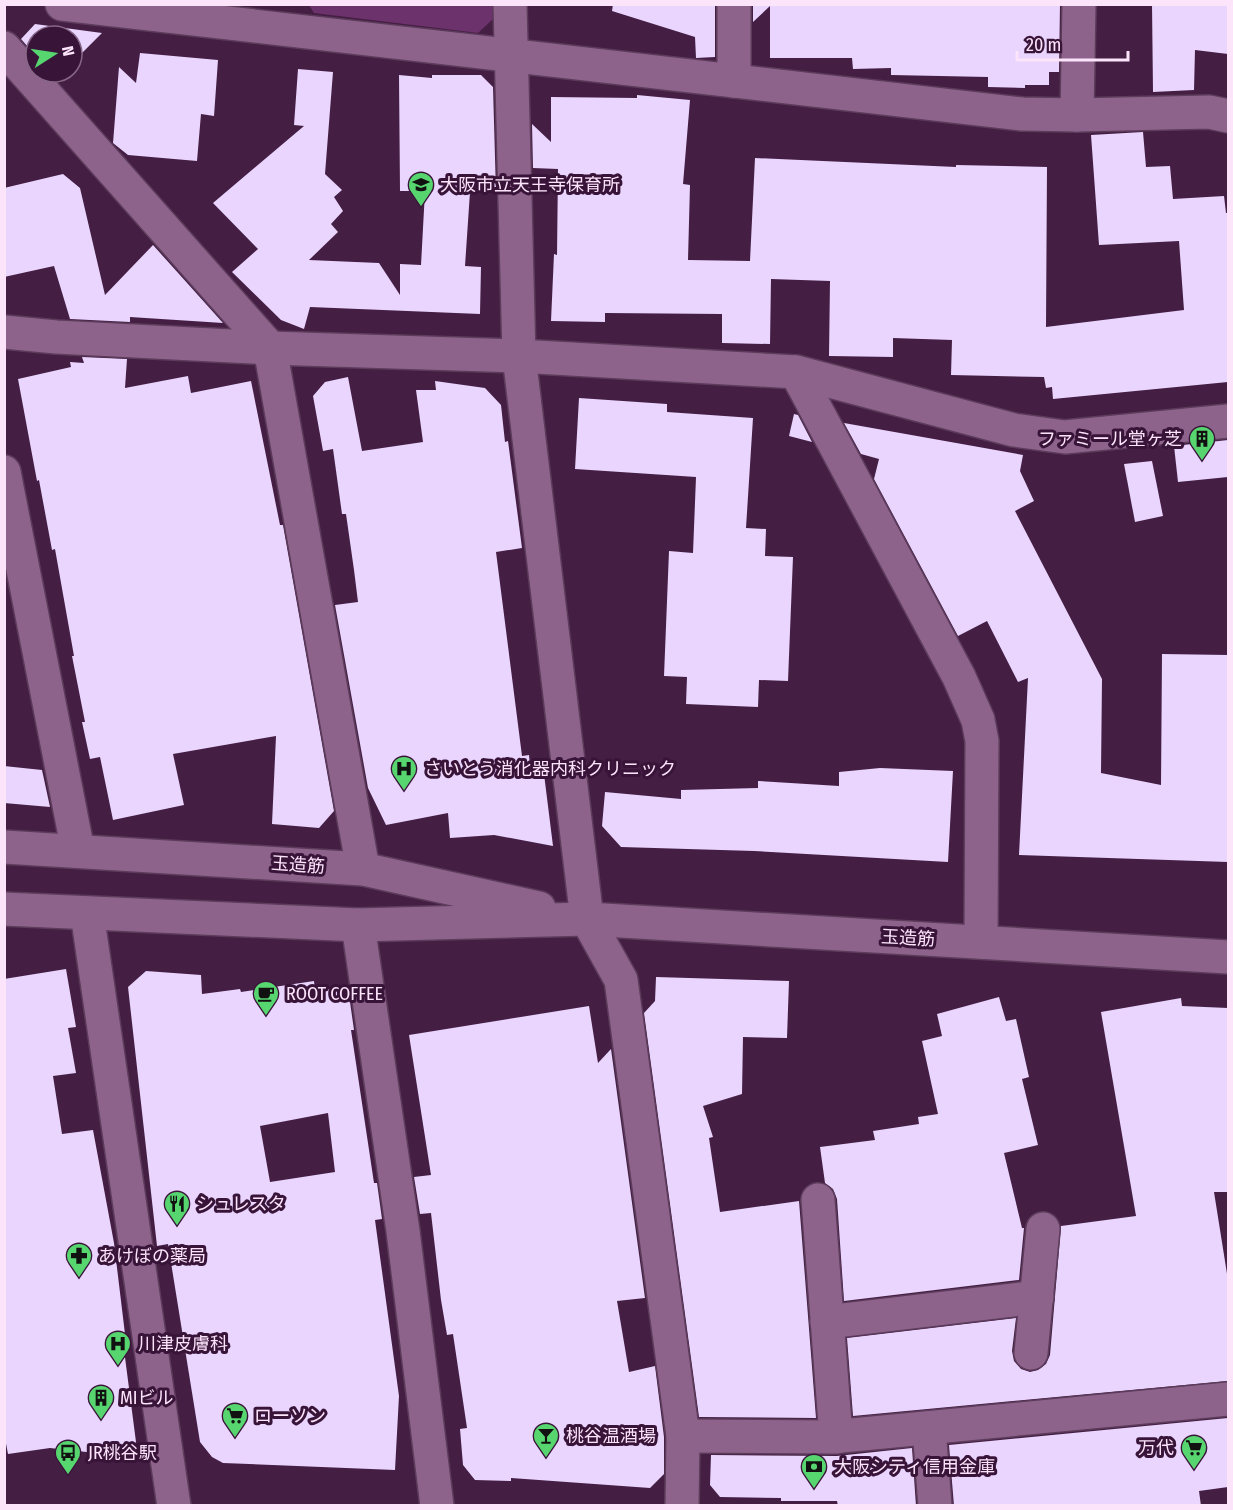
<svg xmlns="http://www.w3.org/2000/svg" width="1233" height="1510" font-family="'Fira Sans Condensed','Noto Sans JP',sans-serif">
<rect width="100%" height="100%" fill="#441e43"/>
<path fill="#6c326b" d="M 309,5 L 493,5 L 493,19 L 478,33 L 314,13 Z"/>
<g fill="#e9d5fd" fill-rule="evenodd">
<path d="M 613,4 L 715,4 L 715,57 L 696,58 L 695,37 L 612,11 Z"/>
<path d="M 753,4 L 1060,4 L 1059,72 L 1049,72 L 1049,85 L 1025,85 L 1025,88 L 988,87 L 988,77 L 891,75 L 891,68 L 853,69 L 852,58 L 770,58 L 770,6 L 753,22 Z"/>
<path d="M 1152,4 L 1228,4 L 1228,54 L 1195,50 L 1194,90 L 1153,92 Z"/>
<path d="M 35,24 L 102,33 L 72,63 L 72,36 L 36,36 L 36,56 L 21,39 Z"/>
<path d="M 140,53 L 218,60 L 214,116 L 201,114 L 197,161 L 128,155 L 113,143 L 119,67 L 136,83 Z"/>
<path d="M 298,69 L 333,72 L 325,174 L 342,190 L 334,197 L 343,211 L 331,224 L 338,232 L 309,260 L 379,263 L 400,295 L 400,264 L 421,265 L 425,191 L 400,191 L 399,75 L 432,78 L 432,75 L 481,75 L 493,87 L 496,192 L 470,192 L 465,266 L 481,267 L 480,314 L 310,307 L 304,329 L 281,320 L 232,272 L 258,249 L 213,203 L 304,126 L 294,125 Z"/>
<path d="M 637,95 L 690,100 L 683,184 L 690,185 L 688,260 L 750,261 L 755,158 L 956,167 L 956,165 L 1047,167 L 1046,327 L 1184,310 L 1179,241 L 1099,245 L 1091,135 L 1143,132 L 1146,167 L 1170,166 L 1173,199 L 1224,196 L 1226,213 L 1228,213 L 1228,382 L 1053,399 L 1052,387 L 1046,388 L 1044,377 L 951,375 L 952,340 L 893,338 L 893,357 L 829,356 L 830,281 L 771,279 L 770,344 L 722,343 L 722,314 L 605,313 L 605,322 L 551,321 L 554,254 L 557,255 L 558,169 L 533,168 L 532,124 L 551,142 L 551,97 L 637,98 Z"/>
<path d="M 63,174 L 80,188 L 105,295 L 153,245 L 223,323 L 130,317 L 130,322 L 70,319 L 54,266 L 4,277 L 4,188 Z"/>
<path d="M 82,357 L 127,359 L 125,388 L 188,376 L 191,393 L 251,381 L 280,525 L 283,525 L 334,811 L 319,828 L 272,824 L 276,736 L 173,754 L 184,805 L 113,820 L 100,757 L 90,759 L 82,722 L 85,722 L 72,656 L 74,656 L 55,549 L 52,550 L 39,480 L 37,481 L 18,379 L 71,367 L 70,362 L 84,363 Z"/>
<path d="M 348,377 L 362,451 L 423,442 L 416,390 L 436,390 L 435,381 L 485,388 L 501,405 L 505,442 L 508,441 L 522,548 L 496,552 L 522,756 L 529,755 L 530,767 L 543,766 L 553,846 L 494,835 L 450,838 L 448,813 L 386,825 L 368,788 L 335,605 L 358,602 L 354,570 L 346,514 L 342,514 L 333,449 L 323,451 L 313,396 L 325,382 Z"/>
<path d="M 579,398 L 667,404 L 667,412 L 753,418 L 746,528 L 766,529 L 765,556 L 793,557 L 788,681 L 759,680 L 758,707 L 686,704 L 687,677 L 664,676 L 669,551 L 693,553 L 696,477 L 575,469 Z"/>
<path d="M 794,414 L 798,415 L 812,442 L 789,436 Z"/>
<path d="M 844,423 L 1023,455 L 1020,471 L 1034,501 L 1015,511 L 1102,679 L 1101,773 L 1161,785 L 1162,654 L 1228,655 L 1228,862 L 1019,855 L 1028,678 L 1018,682 L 987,621 L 958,636 L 874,479 L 879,459 L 861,454 Z"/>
<path d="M 1228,440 L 1228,477 L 1178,482 L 1174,446 Z"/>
<path d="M 1152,461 L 1163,516 L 1135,522 L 1124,464 Z"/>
<path d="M 4,766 L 42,770 L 50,807 L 4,803 Z"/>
<path d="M 880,768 L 953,771 L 948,862 L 754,851 L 621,847 L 602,826 L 605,792 L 681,799 L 681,790 L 758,788 L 758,781 L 839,786 L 839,772 Z"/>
<path d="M 66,969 L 76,1027 L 68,1028 L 76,1073 L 53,1076 L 62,1134 L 93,1130 L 114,1243 L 125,1334 L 122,1334 L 126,1365 L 136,1442 L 123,1456 L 50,1448 L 8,1454 L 4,1433 L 4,979 Z"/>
<path d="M 146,971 L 201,975 L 202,994 L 240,989 L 241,992 L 314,981 L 315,991 L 342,987 L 343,996 L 349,995 L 354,1030 L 351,1030 L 374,1183 L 377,1183 L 382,1219 L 375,1220 L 399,1396 L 395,1470 L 223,1463 L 212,1457 L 200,1442 L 168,1244 L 157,1246 L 128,987 ZM 328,1113 L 335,1172 L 270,1182 L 260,1126 Z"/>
<path d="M 656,977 L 789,981 L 787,1038 L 743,1037 L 742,1094 L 703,1106 L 713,1137 L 709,1138 L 720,1212 L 799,1201 L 816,1418 L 699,1417 L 644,1013 L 655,1001 Z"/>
<path d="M 999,997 L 1006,1021 L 1016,1019 L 1029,1077 L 1022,1079 L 1038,1145 L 1004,1153 L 1022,1228 L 1024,1228 L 1019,1280 L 844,1301 L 837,1199 L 833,1189 L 825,1183 L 820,1147 L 875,1140 L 873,1131 L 919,1124 L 918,1117 L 938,1114 L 922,1041 L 942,1036 L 937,1014 Z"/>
<path d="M 1181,998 L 1182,1006 L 1228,1008 L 1228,1192 L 1214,1192 L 1228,1280 L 1228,1381 L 853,1416 L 847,1338 L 1016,1318 L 1012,1351 L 1014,1361 L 1021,1369 L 1030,1372 L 1038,1370 L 1046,1364 L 1050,1355 L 1061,1226 L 1136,1216 L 1101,1012 Z"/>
<path d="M 589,1006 L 598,1063 L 611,1049 L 645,1298 L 617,1301 L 629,1372 L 655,1366 L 664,1437 L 664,1474 L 650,1488 L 511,1478 L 511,1481 L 475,1480 L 463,1465 L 460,1429 L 467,1428 L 453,1334 L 447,1335 L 441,1300 L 431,1213 L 420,1214 L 414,1177 L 431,1175 L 409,1035 Z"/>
<path d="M 1228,1418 L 1228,1487 L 1199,1491 L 1201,1506 L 954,1506 L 949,1445 Z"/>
<path d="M 912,1448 L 916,1506 L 838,1506 L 837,1501 L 781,1501 L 781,1498 L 720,1497 L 710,1485 L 711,1455 L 837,1456 Z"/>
</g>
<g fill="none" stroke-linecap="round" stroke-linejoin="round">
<defs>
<g id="minor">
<path d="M 62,4 L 1022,114 L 1077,115 L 1209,112 L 1228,116"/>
<path d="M 510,4 L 519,356 L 587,919 L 621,980 L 683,1436 L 682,1506"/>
<path d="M 4,48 L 270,348 L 363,869"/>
<path d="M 734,81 L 734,4"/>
<path d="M 1077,115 L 1079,4"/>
<path d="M 4,332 L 56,337 L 270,348 L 519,356 L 796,372 L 1014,430 L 1065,437 L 1228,421"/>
<path d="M 796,372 L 959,677 L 978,720 L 982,741 L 981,942"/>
<path d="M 4,472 L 78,851"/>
<path d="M 4,847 L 363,869 L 539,908"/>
<path d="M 4,909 L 358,925 L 587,919 L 1228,957"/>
<path d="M 87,913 L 174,1506"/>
<path d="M 358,925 L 403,1231 L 437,1506"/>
<path d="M 818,1200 L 836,1437"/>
<path d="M 827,1322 L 1037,1297"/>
<path d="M 1031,1353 L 1043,1229"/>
<path d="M 929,1428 L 935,1506"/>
<path d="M 683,1436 L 831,1437 L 1228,1399"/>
</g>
</defs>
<use href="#minor" stroke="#5c3b5b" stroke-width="36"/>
<use href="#minor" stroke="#8d638c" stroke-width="33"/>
</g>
<defs>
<symbol id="school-pin" viewBox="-11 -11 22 30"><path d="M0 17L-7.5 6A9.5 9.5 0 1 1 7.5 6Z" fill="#57d670" stroke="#391439"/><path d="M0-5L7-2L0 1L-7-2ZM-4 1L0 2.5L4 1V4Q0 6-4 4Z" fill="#111"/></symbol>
<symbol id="building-pin" viewBox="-11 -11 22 30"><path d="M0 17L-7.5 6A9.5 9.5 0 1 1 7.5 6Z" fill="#57d670" stroke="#391439"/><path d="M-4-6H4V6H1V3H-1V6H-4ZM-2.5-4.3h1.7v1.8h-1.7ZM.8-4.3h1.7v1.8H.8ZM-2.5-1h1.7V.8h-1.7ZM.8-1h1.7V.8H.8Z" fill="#111"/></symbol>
<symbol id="hospital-pin" viewBox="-11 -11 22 30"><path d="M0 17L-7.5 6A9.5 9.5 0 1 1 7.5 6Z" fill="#57d670" stroke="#391439"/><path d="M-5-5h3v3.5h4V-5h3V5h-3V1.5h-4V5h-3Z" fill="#111"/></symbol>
<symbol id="cafe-pin" viewBox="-11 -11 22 30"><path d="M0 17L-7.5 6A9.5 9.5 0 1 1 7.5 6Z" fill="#57d670" stroke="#391439"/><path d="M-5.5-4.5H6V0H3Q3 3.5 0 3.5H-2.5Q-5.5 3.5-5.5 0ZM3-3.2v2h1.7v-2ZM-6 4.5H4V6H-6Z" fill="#111"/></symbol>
<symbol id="restaurant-pin" viewBox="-11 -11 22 30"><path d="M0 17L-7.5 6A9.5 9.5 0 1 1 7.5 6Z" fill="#57d670" stroke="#391439"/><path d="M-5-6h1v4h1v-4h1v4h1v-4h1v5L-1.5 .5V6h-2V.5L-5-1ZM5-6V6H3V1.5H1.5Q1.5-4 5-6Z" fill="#111"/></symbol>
<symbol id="pharmacy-pin" viewBox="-11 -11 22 30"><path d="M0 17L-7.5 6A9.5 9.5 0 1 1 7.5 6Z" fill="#57d670" stroke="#391439"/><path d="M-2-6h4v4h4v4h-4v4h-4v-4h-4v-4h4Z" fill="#111"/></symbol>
<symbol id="supermarket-pin" viewBox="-11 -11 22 30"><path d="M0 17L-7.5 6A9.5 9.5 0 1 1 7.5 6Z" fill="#57d670" stroke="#391439"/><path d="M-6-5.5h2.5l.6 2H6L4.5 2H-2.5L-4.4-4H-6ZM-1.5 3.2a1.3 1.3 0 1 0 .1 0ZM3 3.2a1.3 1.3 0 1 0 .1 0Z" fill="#111"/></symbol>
<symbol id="bar-pin" viewBox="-11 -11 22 30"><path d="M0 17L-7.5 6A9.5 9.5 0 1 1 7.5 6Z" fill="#57d670" stroke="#391439"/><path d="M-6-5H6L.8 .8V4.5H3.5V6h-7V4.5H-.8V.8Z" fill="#111"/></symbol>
<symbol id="bus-pin" viewBox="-11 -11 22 30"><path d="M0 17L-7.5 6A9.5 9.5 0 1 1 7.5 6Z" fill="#57d670" stroke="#391439"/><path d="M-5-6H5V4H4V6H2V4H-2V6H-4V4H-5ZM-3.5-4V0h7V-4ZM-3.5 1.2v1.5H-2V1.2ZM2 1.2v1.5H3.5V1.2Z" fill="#111"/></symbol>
<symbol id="bank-pin" viewBox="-11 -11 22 30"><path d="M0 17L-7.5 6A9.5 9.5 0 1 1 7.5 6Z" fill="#57d670" stroke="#391439"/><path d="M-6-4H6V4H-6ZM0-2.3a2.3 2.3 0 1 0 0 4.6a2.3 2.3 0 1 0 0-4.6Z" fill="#111"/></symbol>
</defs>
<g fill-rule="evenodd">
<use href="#school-pin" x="406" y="170" width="30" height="40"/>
<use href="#building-pin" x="1187" y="424" width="30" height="40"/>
<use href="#hospital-pin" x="389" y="754" width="30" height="40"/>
<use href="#cafe-pin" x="251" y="979" width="30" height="40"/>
<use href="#restaurant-pin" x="162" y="1189" width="30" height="40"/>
<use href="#pharmacy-pin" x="64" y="1241" width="30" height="40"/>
<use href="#hospital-pin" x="103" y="1329" width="30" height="40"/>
<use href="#building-pin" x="86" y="1383" width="30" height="40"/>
<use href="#supermarket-pin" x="220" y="1401" width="30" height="40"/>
<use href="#bar-pin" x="531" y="1421" width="30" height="40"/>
<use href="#supermarket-pin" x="1179" y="1433" width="30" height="40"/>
<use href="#bus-pin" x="53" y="1438" width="30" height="40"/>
<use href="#bank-pin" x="799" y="1452" width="30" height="40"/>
</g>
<g text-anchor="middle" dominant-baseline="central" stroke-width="6" stroke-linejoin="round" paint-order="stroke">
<g font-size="18" fill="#fce4fb" stroke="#391439" text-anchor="start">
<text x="440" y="185">大阪市立天王寺保育所</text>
<text x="1182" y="439" text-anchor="end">ファミール堂ヶ芝</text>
<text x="424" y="769">さいとう消化器内科クリニック</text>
<text x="286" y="994">ROOT COFFEE</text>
<text x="196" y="1204">シュレスタ</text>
<text x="98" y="1256">あけぼの薬局</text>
<text x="138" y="1344">川津皮膚科</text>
<text x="120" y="1398">MIビル</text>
<text x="254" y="1416">ローソン</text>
<text x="566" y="1436">桃谷温酒場</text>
<text x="1174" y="1448" text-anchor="end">万代</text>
<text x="88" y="1453">JR桃谷駅</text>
<text x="834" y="1467">大阪シティ信用金庫</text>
</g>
<g font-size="18" fill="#fce4fb" stroke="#391439">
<text transform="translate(298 865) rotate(4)">玉造筋</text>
<text transform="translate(908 938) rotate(3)">玉造筋</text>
</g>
</g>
<rect width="1233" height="1510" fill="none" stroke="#fce4fb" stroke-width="12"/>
<g transform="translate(54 54) rotate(78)"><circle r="28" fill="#391439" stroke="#876787" stroke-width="1.5"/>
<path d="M0-4.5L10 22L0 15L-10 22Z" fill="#57d670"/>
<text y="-9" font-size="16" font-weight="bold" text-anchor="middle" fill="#fce4fb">N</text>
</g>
<path d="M1017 51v9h111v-9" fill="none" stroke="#fce4fb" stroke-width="3"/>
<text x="1026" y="51" font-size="18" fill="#fce4fb" stroke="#391439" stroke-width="4.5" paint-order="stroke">20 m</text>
</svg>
